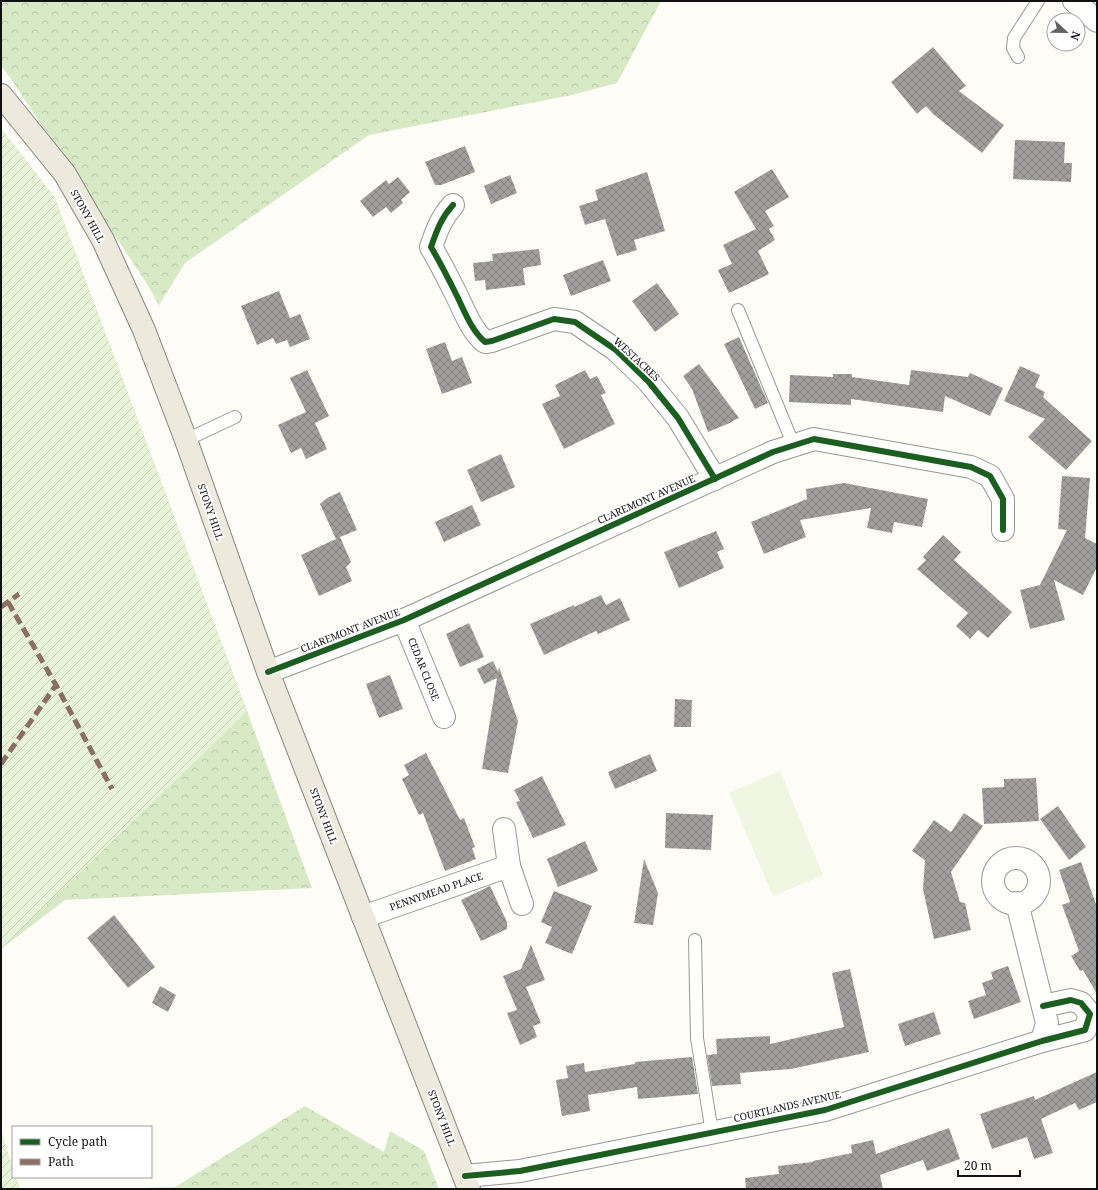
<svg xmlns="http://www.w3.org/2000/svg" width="1098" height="1190" font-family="'Noto Serif',serif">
<defs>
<pattern id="forest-crowns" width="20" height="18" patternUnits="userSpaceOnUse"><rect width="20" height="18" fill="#d8eac5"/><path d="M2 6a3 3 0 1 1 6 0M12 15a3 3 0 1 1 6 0" fill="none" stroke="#b8c8a8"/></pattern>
<pattern id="garden-furrows" width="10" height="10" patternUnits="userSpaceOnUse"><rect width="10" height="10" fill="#e7f3d7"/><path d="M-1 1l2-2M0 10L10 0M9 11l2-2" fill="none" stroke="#c5cfb8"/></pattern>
<pattern id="building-cross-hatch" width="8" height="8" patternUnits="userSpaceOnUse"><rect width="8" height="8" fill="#a19f9c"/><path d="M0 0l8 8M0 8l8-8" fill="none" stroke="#82807e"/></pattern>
</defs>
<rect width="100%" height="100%" fill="#fdfcf7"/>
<g fill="url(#forest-crowns)">
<path d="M 1,1 L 661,1 L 617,83 L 572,95 L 369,135 L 185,263 L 159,305 L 147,284 L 9,76 L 1,66 Z"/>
<path d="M 54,196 L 247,711 L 312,888 L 65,900 L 1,949 Z"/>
<path d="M 305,1106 L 384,1152 L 390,1131 L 424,1151 L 439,1189 L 113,1189 L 175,1187 Z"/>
</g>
<g fill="url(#garden-furrows)">
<path d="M 1,128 L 54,196 L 247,711 L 1,949 Z"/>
<path d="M 1,1130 L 13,1168 L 13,1177 L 16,1177 L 20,1189 L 1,1189 Z"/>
</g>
<path fill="#f0f6e1" d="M 780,771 L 823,875 L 773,896 L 729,793 Z"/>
<g fill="url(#building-cross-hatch)">
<path d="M 933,47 L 966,86 L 959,91 L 1004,125 L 982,153 L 933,114 L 926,106 L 917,114 L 891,82 Z"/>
<path d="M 1015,140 L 1065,142 L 1064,163 L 1072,163 L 1071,182 L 1013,179 Z"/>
<path d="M 465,146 L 475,172 L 441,185 L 435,185 L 425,162 Z"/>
<path d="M 772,169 L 789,197 L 765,211 L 774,226 L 769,229 L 775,240 L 758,251 L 769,274 L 729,293 L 718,270 L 732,264 L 723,245 L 756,229 L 734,192 Z"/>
<path d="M 647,172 L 665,231 L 634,240 L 637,250 L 617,256 L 605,219 L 585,225 L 579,206 L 598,200 L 595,190 Z"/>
<path d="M 510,175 L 517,193 L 491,204 L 484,186 Z"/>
<path d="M 398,177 L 410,192 L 401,200 L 403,203 L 391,213 L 386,207 L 373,217 L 360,201 L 386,180 L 389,184 Z"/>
<path d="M 539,249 L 541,265 L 523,268 L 525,285 L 486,290 L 485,280 L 475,281 L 473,263 L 493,261 L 492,254 Z"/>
<path d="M 603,260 L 611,281 L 571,296 L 563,275 Z"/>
<path d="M 657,283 L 679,314 L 655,332 L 632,301 Z"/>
<path d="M 279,291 L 290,318 L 300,314 L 310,339 L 290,347 L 287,340 L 276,344 L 273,338 L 257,345 L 241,306 Z"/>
<path d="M 739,337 L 768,403 L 755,409 L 724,344 Z"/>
<path d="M 445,342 L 452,361 L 462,357 L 472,383 L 442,394 L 426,349 Z"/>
<path d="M 699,364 L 739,418 L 732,421 L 732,422 L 708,432 L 692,389 L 683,376 Z"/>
<path d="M 1020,366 L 1040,375 L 1035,387 L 1045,392 L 1043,397 L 1092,441 L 1066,470 L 1028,437 L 1045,419 L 1004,401 Z"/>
<path d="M 307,370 L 329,416 L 315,423 L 327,449 L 306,459 L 301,448 L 291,453 L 278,425 L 306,412 L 290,378 Z"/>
<path d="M 585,370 L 590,379 L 597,376 L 606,393 L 601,395 L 615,424 L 564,449 L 542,404 L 560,396 L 555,385 Z"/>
<path d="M 911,370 L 968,377 L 970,373 L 1003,388 L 990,416 L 945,396 L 943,412 L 851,399 L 851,405 L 789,402 L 790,375 L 833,377 L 833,374 L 852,374 L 852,377 L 909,385 Z"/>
<path d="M 501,454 L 515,487 L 481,502 L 467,470 Z"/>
<path d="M 1062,476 L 1090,478 L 1085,538 L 1097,544 L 1097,567 L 1083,595 L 1054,580 L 1065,620 L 1030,629 L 1020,590 L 1040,585 L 1067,530 L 1058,529 Z"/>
<path d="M 844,483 L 928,499 L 922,527 L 894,522 L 892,533 L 867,528 L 871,508 L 800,520 L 806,537 L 764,554 L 751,522 L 807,499 L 806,489 Z"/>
<path d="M 340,492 L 357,530 L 340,537 L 351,562 L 346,567 L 352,581 L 319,596 L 301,555 L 336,539 L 320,504 L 327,498 Z"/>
<path d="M 472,505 L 481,525 L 444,542 L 435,522 Z"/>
<path d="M 716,531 L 724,549 L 717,552 L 724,568 L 679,588 L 664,552 Z"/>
<path d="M 943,535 L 961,552 L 954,560 L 1012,612 L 988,638 L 978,630 L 970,639 L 956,626 L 968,613 L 917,569 L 926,560 L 923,557 Z"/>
<path d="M 601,595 L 606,605 L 620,598 L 630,620 L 598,634 L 596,631 L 544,655 L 530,624 L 574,605 L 574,607 Z"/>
<path d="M 469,623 L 484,657 L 460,667 L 446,634 Z"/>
<path d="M 493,661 L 498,672 L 499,667 L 518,721 L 508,773 L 482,769 L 497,678 L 484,684 L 477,669 Z"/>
<path d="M 390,675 L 403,709 L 379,718 L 366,684 Z"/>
<path d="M 675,699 L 692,700 L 691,727 L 674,727 Z"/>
<path d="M 426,753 L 460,820 L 464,818 L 475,847 L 472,848 L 476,859 L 445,871 L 423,813 L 419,815 L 402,779 L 409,775 L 404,765 Z"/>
<path d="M 650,754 L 657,771 L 615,789 L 608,772 Z"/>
<path d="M 542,776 L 566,825 L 533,838 L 516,802 L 520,801 L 514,790 Z"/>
<path d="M 1036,778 L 1039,821 L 984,824 L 982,788 L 1004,787 L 1004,779 Z"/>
<path d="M 1058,806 L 1086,847 L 1069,860 L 1040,819 Z"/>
<path d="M 666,813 L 713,815 L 711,850 L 665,848 Z"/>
<path d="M 964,813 L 983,826 L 951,872 L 960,902 L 965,903 L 971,930 L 934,939 L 923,889 L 925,860 L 912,851 L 934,820 L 951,832 Z"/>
<path d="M 585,841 L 598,871 L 558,887 L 547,859 Z"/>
<path d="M 644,859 L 658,893 L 653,925 L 634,923 Z"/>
<path d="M 1081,862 L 1097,907 L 1097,994 L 1083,970 L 1080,971 L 1071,956 L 1079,951 L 1062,905 L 1070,902 L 1059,870 Z"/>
<path d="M 490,886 L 507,922 L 507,929 L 481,941 L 461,900 Z"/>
<path d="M 554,891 L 592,906 L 572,954 L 545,943 L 552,927 L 541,922 Z"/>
<path d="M 114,915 L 155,967 L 128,988 L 87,938 Z"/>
<path d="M 531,945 L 545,980 L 526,987 L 541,1023 L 533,1026 L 537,1037 L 520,1045 L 507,1013 L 517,1010 L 503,976 L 521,969 Z"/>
<path d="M 1008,966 L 1021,1002 L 974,1019 L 968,1001 L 986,995 L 982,983 L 993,979 L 991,972 Z"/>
<path d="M 850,969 L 869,1052 L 791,1069 L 740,1073 L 741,1084 L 712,1086 L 707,1055 L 717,1054 L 716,1039 L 770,1036 L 770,1044 L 844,1027 L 832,973 Z"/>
<path d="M 160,986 L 176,995 L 168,1012 L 152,1003 Z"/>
<path d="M 934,1012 L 941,1034 L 905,1046 L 898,1024 Z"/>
<path d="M 692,1057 L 698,1094 L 638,1099 L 637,1087 L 588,1095 L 590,1111 L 562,1116 L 556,1080 L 568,1078 L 566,1066 L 584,1063 L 585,1072 L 635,1064 L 635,1062 Z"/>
<path d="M 1097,1072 L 1097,1102 L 1079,1110 L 1075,1103 L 1041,1119 L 1053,1153 L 1034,1159 L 1027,1137 L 992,1149 L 980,1114 L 1034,1096 L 1035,1100 Z"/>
<path d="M 949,1128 L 960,1159 L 927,1171 L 923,1160 L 880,1175 L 883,1189 L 746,1189 L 745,1178 L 779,1174 L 778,1166 L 813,1162 L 813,1161 L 852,1153 L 851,1145 L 873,1140 L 876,1154 Z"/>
</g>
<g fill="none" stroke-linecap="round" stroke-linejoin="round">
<defs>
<g id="lane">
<path d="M 1018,57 L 1013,48 L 1014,38 L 1038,1"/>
<path d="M 738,310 L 794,446"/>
<path d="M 186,440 L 235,417"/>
<path d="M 695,940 L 697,1038 L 712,1133"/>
</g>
<g id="street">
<path d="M 1074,1 L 1097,21"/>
<path d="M 453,205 C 441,218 437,230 431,247 C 440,262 448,278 456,294 C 464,310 471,330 485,342 L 492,341 L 554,319 L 575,322 L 616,350 L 648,381 L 678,418 L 715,479"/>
<path d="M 404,620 L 444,717"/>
<path d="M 268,672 L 404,620 L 773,452 L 814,439 L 971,467 L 990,476 L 1003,499 L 1003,530"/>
<path d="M 504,829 L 509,866 L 522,904"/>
<circle cx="1016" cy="881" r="23"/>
<path d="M 1017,903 L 1047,1023 L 1042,1041"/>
<path d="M 363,917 L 509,866"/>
<path d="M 465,1176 L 520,1171 L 825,1110 L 1042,1041 L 1085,1030 L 1090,1014 L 1081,1003 L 1071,1000 L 1043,1006"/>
</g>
<path id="primary" d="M 1,95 L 65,174 L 103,240 L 144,330 L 186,440 L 268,672 L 469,1189"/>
</defs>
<use href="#lane" stroke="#979795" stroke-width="14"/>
<use href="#street" stroke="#979795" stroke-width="24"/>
<use href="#primary" stroke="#858482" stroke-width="24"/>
<use href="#lane" stroke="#fffffe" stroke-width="12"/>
<use href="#street" stroke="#fffffe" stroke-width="22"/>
<use href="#primary" stroke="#ede9dc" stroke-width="22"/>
<g stroke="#8d6e63" stroke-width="5" stroke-dasharray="10 5" stroke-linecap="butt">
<path d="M 8,602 L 56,685 L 112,789"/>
<path d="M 1,607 L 19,594"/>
<path d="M 1,764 L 56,685"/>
</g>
<defs>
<g id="cycleway">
<path d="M 453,205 C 441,218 437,230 431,247 C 440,262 448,278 456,294 C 464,310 471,330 485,342 L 492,341 L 554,319 L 575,322 L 616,350 L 648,381 L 678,418 L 715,479"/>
<path d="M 268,672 L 404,620 L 773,452 L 814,439 L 971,467 L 990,476 L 1003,499 L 1003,530"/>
<path d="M 465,1176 L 520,1171 L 825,1110 L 1042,1041 L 1085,1030 L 1090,1014 L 1081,1003 L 1071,1000 L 1043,1006"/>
</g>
</defs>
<use href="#cycleway" stroke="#fff" stroke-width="8"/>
<use href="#cycleway" stroke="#1b5e20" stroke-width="6"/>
</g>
<g text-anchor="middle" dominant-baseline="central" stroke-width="4" stroke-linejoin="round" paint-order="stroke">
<g font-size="10" fill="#111" stroke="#fff">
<text transform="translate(88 216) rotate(61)">STONY HILL</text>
<text transform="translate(637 359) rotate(43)">WESTACRES</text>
<text transform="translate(646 499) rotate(-24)">CLAREMONT AVENUE</text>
<text transform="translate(211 512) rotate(71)">STONY HILL</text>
<text transform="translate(350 630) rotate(-21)">CLAREMONT AVENUE</text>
<text transform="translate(424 669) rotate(68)">CEDAR CLOSE</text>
<text transform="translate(324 816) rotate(69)">STONY HILL</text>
<text transform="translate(436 891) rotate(-19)">PENNYMEAD PLACE</text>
<text transform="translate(787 1106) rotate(-13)">COURTLANDS AVENUE</text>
<text transform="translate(442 1118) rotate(69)">STONY HILL</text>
</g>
</g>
<rect width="1098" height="1190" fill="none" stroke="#111111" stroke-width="4"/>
<rect x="12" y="1126" width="140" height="52" fill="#ffffff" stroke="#a0a0a0"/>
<rect x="20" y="1139" width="20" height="6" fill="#1b5e20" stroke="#a0a0a0"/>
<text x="48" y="1146" font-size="12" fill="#111111">Cycle path</text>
<rect x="20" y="1159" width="20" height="6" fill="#8d6e63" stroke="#a0a0a0"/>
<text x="48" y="1166" font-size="12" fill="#111111">Path</text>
<g transform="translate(1066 32) rotate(112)"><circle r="19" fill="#ffffff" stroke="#a0a0a0"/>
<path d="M0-3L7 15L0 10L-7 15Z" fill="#646362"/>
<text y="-6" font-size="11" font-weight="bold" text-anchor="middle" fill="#111111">N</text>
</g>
<path d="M958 1170v6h62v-6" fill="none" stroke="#111111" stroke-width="2"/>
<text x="964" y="1170" font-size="12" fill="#111111" stroke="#ffffff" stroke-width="3" paint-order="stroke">20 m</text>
</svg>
